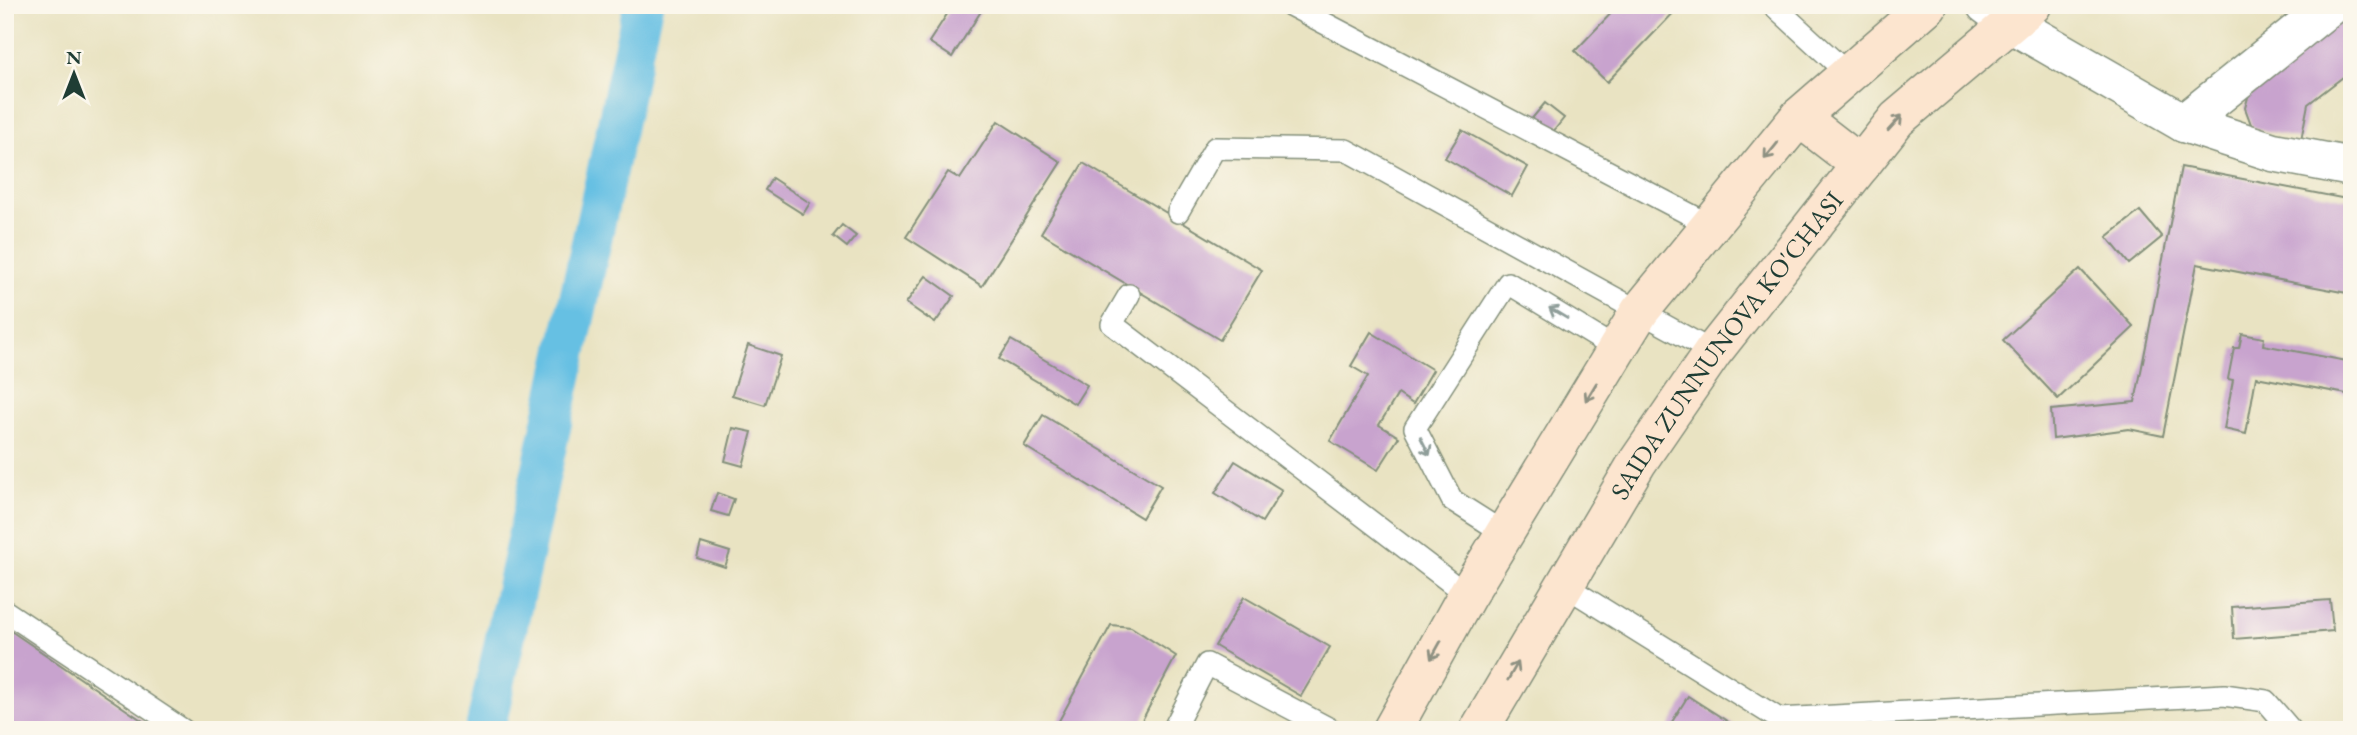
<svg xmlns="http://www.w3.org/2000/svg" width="2357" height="735" font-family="'EB Garamond',serif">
<rect width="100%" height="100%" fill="#fbf7ec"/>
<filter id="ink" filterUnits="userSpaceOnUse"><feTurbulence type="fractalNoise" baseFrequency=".0143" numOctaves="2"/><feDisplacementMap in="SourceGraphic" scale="14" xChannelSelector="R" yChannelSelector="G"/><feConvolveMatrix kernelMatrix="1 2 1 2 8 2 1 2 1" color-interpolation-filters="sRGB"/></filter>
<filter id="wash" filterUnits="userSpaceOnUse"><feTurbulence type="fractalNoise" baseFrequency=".00686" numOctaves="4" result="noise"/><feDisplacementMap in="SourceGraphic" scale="28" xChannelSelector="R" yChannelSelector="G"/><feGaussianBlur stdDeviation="1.57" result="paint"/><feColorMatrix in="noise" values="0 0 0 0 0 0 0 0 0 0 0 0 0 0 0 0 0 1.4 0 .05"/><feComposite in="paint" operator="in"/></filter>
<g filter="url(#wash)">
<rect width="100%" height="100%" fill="#e9e3c2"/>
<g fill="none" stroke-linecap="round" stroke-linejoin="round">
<path stroke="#66c0e3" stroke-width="40" d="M 485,730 L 643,5"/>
</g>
<g id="blocks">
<g fill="#c8a3ce">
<path d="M 953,5 L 985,5 L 952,57 L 929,42 Z"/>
<path d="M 1619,5 L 1681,5 L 1607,82 L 1575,51 Z"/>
<path d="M 2352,13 L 2352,70 L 2308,104 L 2301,140 L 2252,127 L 2245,108 L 2249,94 Z"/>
<path d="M 1545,103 L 1564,118 L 1548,138 L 1529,122 Z"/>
<path d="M 998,121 L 1061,162 L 982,286 L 906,237 L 948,172 L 960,179 Z"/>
<path d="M 1462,130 L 1528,167 L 1512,196 L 1445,158 Z"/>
<path d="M 1083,163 L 1262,270 L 1220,340 L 1041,233 Z"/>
<path d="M 2181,167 L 2352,200 L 2352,270 L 2347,293 L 2197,264 L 2163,436 L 2129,429 L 2053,439 L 2051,410 L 2135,402 Z"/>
<path d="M 772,178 L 810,203 L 803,214 L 765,190 Z"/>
<path d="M 2140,211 L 2162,237 L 2129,264 L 2107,237 Z"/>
<path d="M 842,225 L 856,236 L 847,247 L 833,236 Z"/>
<path d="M 2080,269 L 2134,327 L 2058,399 L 2003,340 Z"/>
<path d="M 926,276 L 954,296 L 935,323 L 906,303 Z"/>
<path d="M 1371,332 L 1433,370 L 1413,404 L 1398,394 L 1379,425 L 1399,437 L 1378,470 L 1330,441 L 1368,376 L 1351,366 Z"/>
<path d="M 2242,334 L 2264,338 L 2263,345 L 2352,362 L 2352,395 L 2256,377 L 2246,434 L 2224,429 L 2233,380 L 2228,379 L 2234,348 L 2239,348 Z"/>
<path d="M 1011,340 L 1087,385 L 1075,404 L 999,359 Z"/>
<path d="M 748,345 L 781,356 L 765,405 L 732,395 Z"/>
<path d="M 1043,415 L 1161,486 L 1142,518 L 1024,446 Z"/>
<path d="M 733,428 L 752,432 L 743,466 L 725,461 Z"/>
<path d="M 1235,461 L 1282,490 L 1262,522 L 1215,493 Z"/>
<path d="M 717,493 L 734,499 L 728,516 L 711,511 Z"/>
<path d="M 701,543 L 730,552 L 725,567 L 697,558 Z"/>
<path d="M 1244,597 L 1330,647 L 1301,696 L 1215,646 Z"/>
<path d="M 2330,600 L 2333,631 L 2234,639 L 2232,607 Z"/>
<path d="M 1111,625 L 1131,627 L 1176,656 L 1137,730 L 1054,730 Z"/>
<path d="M 5,627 L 156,730 L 5,730 Z"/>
<path d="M 1688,696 L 1741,730 L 1667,730 Z"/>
</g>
</g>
</g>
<g filter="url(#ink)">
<use href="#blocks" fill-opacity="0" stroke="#84907b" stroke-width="2"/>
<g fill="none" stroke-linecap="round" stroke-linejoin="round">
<defs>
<g id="lane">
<path d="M 1290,5 L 1710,225"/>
<path d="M 1773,5 L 1848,74"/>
<path d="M 1178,212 L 1215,148 L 1346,150 L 1713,352"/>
<path d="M 1129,295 L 1112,324 L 1467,595"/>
<path d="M 1504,533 L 1452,500 L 1415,428 L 1508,283 L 1616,349"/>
<path d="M 1564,585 L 1779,719 L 2224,695 L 2266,701 L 2291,730"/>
<path d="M 5,611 L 183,730"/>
<path d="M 1173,730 L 1207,664 L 1332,730"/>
</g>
<g id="street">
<path d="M 1986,5 L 2012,24 L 2184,123 L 2331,5"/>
<path d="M 2184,123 L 2273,152 L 2352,167"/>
</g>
<g id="secondary">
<path d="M 1799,117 L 1861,165"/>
<path d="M 1392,730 L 1467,595 L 1640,311 L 1799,117 L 1928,5"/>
<path id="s1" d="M 1479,730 L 1637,463 L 1713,352 L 1897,119 L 2032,5"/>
</g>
</defs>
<use href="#lane" stroke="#84907b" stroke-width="24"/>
<use href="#street" stroke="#84907b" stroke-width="41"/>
<use href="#secondary" stroke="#84907b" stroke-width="41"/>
<use href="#lane" stroke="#fff" stroke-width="21"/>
<use href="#street" stroke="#fff" stroke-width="38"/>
<use href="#secondary" stroke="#fce5cf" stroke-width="38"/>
</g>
<defs><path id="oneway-shaft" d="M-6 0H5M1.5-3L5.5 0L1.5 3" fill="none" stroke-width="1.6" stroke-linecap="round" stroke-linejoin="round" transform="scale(1.75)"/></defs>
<g stroke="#8e9182">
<use href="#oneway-shaft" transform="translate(1895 123) rotate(-48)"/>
<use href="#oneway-shaft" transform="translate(1771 151) rotate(129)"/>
<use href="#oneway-shaft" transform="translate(1591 392) rotate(121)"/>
<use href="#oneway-shaft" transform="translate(1436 650) rotate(119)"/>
<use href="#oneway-shaft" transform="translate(1513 671) rotate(-60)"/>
</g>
<g stroke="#8f9e9a">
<use href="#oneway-shaft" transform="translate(1558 313) rotate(-149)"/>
<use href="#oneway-shaft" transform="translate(1425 446) rotate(63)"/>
</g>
</g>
<g text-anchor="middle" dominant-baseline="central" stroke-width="5" stroke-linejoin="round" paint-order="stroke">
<g font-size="26" fill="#1f3d34" stroke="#fbf7ec">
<text stroke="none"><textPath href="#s1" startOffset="458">SAIDA ZUNNUNOVA KO'CHASI</textPath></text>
</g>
</g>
<rect width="2357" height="735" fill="none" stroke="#fbf7ec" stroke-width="28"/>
<g transform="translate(74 74)" stroke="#fbf7ec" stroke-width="5" paint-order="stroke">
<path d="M0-5L12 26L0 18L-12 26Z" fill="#1f3d34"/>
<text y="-10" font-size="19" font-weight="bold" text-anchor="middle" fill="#1f3d34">N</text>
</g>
</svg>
